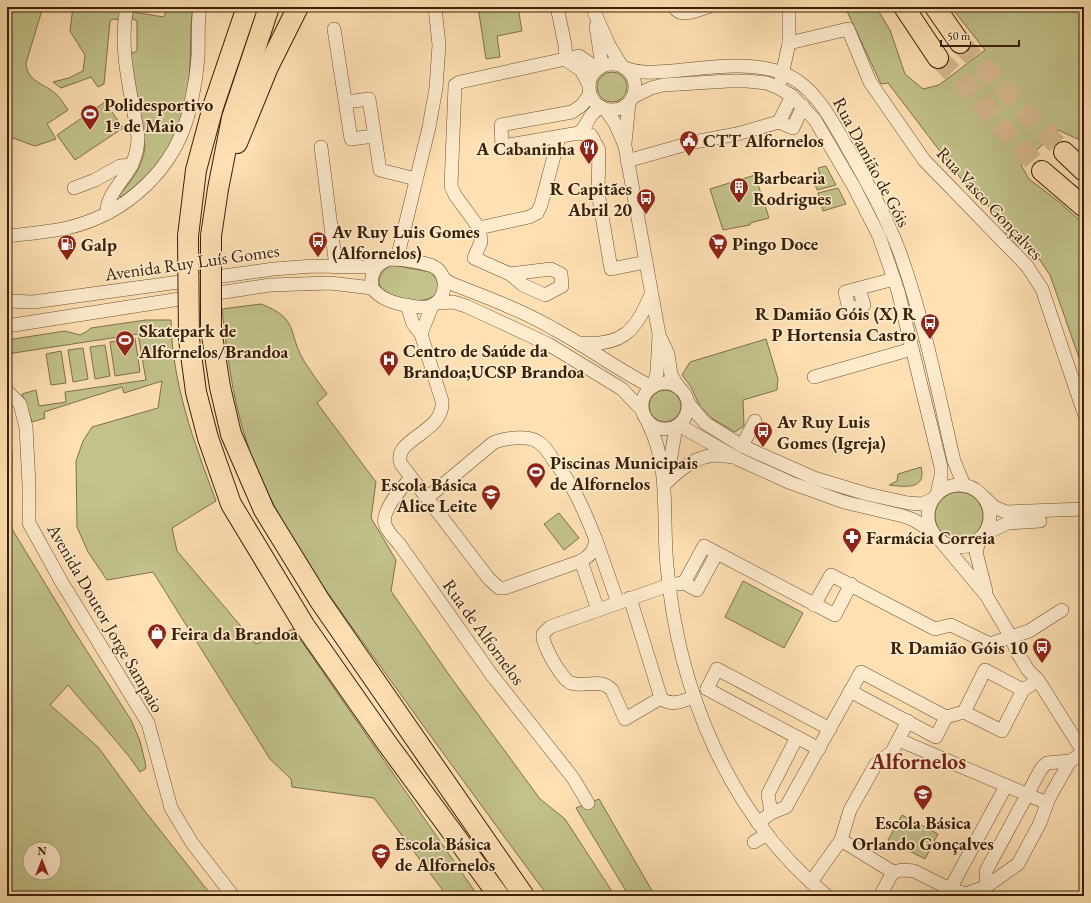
<svg xmlns="http://www.w3.org/2000/svg" width="1091" height="903" font-family="'EB Garamond',serif">
<rect width="100%" height="100%" fill="#fee0b2"/>
<filter id="stains"><feTurbulence type="fractalNoise" baseFrequency=".005" numOctaves="4"/><feColorMatrix values="0 0 0 0 .2 0 0 0 0 .09 0 0 0 0 .02 0 0 0 .5 -.17"/></filter>
<radialGradient id="worn" r=".72"><stop offset=".6" stop-color="#630" stop-opacity="0"/><stop offset="1" stop-color="#630" stop-opacity=".3"/></radialGradient>
<g fill="#c2c28a" stroke="#7e7149" fill-rule="evenodd">
<path d="M 7,7 L 43,7 L 26,63 C 26,81 45,84 56,94 C 61,98 64,105 68,110 L 47,124 L 56,139 L 35,146 L 10,137 L 7,129 Z"/>
<path d="M 73,7 L 123,12 L 121,20 L 113,19 L 110,21 L 104,84 L 98,87 L 91,77 L 61,88 L 53,82 L 69,78 L 83,71 L 85,55 L 70,31 Z"/>
<path d="M 167,7 L 193,7 C 190,26 191,45 190,65 C 189,82 187,100 183,116 C 173,149 148,178 121,197 L 119,195 C 133,179 142,168 145,147 L 130,54 L 137,51 L 137,21 L 131,18 L 133,12 L 164,17 Z"/>
<path d="M 478,7 L 518,7 L 522,31 L 497,36 L 500,57 L 486,59 Z"/>
<path d="M 845,7 L 876,7 L 890,30 L 905,74 L 923,89 L 939,85 L 985,50 L 951,7 L 1084,7 L 1084,142 L 1058,130 L 1021,165 L 1029,179 L 1058,201 L 1084,224 L 1084,372 L 1050,275 L 1037,256 L 1025,242 L 1017,248 L 1004,235 L 1010,228 L 962,180 L 888,83 L 881,84 Z"/>
<circle cx="612" cy="87" r="15"/>
<path d="M 105,102 L 123,128 L 75,160 L 57,135 Z"/>
<path d="M 826,166 L 836,185 L 817,190 L 815,184 L 822,182 L 818,168 Z"/>
<path d="M 755,175 L 769,218 L 750,223 L 750,225 L 723,230 L 710,189 Z"/>
<path d="M 838,188 L 846,204 L 823,211 L 818,193 Z"/>
<path d="M 393,265 L 430,272 C 436,277 440,283 437,291 C 431,307 394,300 384,291 C 373,282 382,268 393,265 Z"/>
<path d="M 261,304 C 300,319 287,332 304,361 C 311,372 319,383 327,394 L 317,403 L 376,482 L 371,518 L 396,560 L 391,591 L 452,679 L 540,799 L 565,819 L 615,896 L 548,896 C 491,819 434,741 378,663 C 334,602 287,540 257,469 C 235,418 228,364 222,309 Z"/>
<path d="M 146,320 L 171,320 C 172,384 194,442 216,501 L 172,528 L 177,551 L 256,644 L 293,629 L 478,896 L 447,896 L 374,798 L 292,787 L 291,779 L 270,759 L 153,572 L 107,580 L 88,552 L 77,527 L 76,461 L 83,441 L 92,427 L 158,408 L 162,381 L 124,393 L 122,387 L 44,412 L 45,418 L 32,422 L 22,394 L 36,390 L 39,406 L 66,402 L 65,392 L 146,380 L 138,334 L 7,354 L 7,340 L 65,331 L 80,335 L 86,332 L 91,328 Z"/>
<path d="M 135,338 L 140,372 L 115,376 L 110,342 Z"/>
<path d="M 766,339 L 778,379 L 777,390 L 743,400 L 744,426 L 735,432 L 713,419 L 700,407 L 691,387 L 682,375 L 690,362 Z"/>
<path d="M 105,345 L 110,376 L 95,379 L 90,347 Z"/>
<path d="M 83,348 L 88,379 L 73,382 L 68,350 Z"/>
<path d="M 61,351 L 66,383 L 51,385 L 46,354 Z"/>
<circle cx="665" cy="406" r="16"/>
<path d="M 7,421 L 12,452 L 12,529 L 74,631 L 131,720 L 140,741 L 146,766 L 145,769 L 140,772 L 128,755 L 68,685 L 50,705 L 98,747 L 144,810 L 212,896 L 7,896 ZM 30,849 L 54,849 L 54,873 L 30,873 Z"/>
<path d="M 921,467 C 927,490 905,487 889,485 L 897,481 L 898,474 Z"/>
<circle cx="959" cy="516" r="24"/>
<path d="M 559,513 L 579,538 L 564,550 L 544,524 Z"/>
<path d="M 743,581 L 803,613 L 784,648 L 725,617 Z"/>
<path d="M 599,799 L 655,896 L 629,896 L 576,808 Z"/>
<path d="M 902,815 L 938,834 L 925,859 L 888,840 Z"/>
</g>
<g fill="none" stroke-linecap="round" stroke-linejoin="round">
<g stroke="#d7ba90" stroke-width="20" stroke-dasharray="20 10" stroke-linecap="butt">
<path d="M 960,43 L 1064,152"/>
<path d="M 938,58 L 967,87 L 1042,171"/>
</g>
<defs>
<g id="minor">
<path d="M 557,7 L 565,45 L 566,60"/>
<path d="M 592,7 L 609,45 L 621,65"/>
<path d="M 674,7 C 681,19 697,10 708,7"/>
<path d="M 596,26 L 602,66"/>
<path d="M 334,29 L 351,139 L 374,136"/>
<path d="M 789,43 L 848,29 L 870,82 L 924,160 L 1027,266 L 1042,289 L 1084,413"/>
<path d="M 566,60 L 581,70 L 589,85"/>
<circle cx="612" cy="87" r="23"/>
<path d="M 627,69 C 643,74 656,72 672,71 C 707,68 747,61 780,72 C 814,84 831,119 847,147 C 867,182 886,216 900,253 C 924,320 938,392 954,461 L 964,485"/>
<path d="M 781,80 L 789,43 L 789,7"/>
<path d="M 590,94 L 582,105 L 572,112 L 501,125 L 502,146 L 579,133 C 590,124 585,117 601,107"/>
<path d="M 633,97 L 651,88 L 663,85 L 728,81 L 747,81 L 767,83 L 779,88 L 792,96 L 815,120 L 854,187 L 879,236 L 885,253 L 898,291 L 941,467 L 941,476 L 937,494"/>
<path d="M 346,102 L 369,99 L 380,170 L 416,179"/>
<path d="M 605,109 L 615,123 L 625,146 L 659,334 L 657,373 L 653,386"/>
<path d="M 779,122 L 793,128 L 803,106"/>
<path d="M 579,133 L 591,135 L 599,150 L 598,192 L 611,269 L 646,262"/>
<path d="M 559,137 L 541,205 L 537,213 L 529,217 L 479,228 L 455,195 L 451,186 L 455,85 L 460,82 L 579,56 L 598,69"/>
<path d="M 625,143 L 629,103"/>
<path d="M 321,147 L 336,267"/>
<path d="M 627,161 L 694,142 L 737,134 L 779,122 L 792,96"/>
<path d="M 74,188 L 95,180 L 120,166 L 132,165"/>
<path d="M 108,213 C 103,199 126,178 132,164 C 136,155 138,147 138,137 C 132,94 118,51 127,7"/>
<path d="M 479,228 L 481,242 L 474,258 L 510,274 L 551,269 L 561,274 L 562,286 L 545,295 L 523,285 L 510,274"/>
<path d="M 7,236 C 27,234 48,232 67,228 C 127,214 177,168 190,107 C 194,90 197,72 198,56 C 199,39 197,23 200,7"/>
<path d="M 391,259 C 400,259 428,262 436,268 C 449,277 446,300 431,306 C 423,309 412,306 404,305 C 391,302 381,299 372,288 C 370,273 375,263 391,259 Z"/>
<path d="M 397,259 L 429,127 L 436,88 L 439,45 L 435,7"/>
<path d="M 443,278 L 450,283 C 486,297 521,310 554,329 C 588,347 618,370 652,387"/>
<path d="M 859,288 L 864,305 L 849,309 L 845,292 L 894,279"/>
<path d="M 7,301 L 33,302 L 274,269 L 313,266 L 366,267 L 381,263"/>
<path d="M 436,303 L 453,302 L 466,306 L 548,344 L 622,389 L 641,409"/>
<path d="M 407,305 L 413,324 L 421,334 L 442,401 C 445,433 391,439 401,464 L 489,579 L 499,588 L 505,588 L 581,561 C 590,556 594,551 596,540 C 583,508 575,488 554,461 C 550,454 545,446 538,442 C 528,435 503,438 493,443 L 427,498"/>
<path d="M 7,326 L 270,285 L 330,283 L 372,288"/>
<path d="M 421,334 L 432,306"/>
<path d="M 660,337 L 668,354 L 671,375 L 679,388"/>
<path d="M 578,343 C 621,347 636,332 651,294"/>
<path d="M 814,377 L 912,349"/>
<circle cx="665" cy="406" r="23"/>
<path d="M 7,391 L 20,404 L 26,427 L 29,485 L 29,523 L 61,581 L 148,723 L 171,808 L 192,843 L 233,896"/>
<path d="M 689,404 L 705,423 L 742,446 L 814,478 L 867,494 L 908,503 L 922,504 L 933,499"/>
<path d="M 648,423 C 671,467 662,518 667,566 C 678,690 729,816 827,896"/>
<path d="M 679,425 L 738,459 L 791,483 L 844,502 L 903,516 L 914,520 L 933,532"/>
<path d="M 742,446 L 755,421"/>
<path d="M 411,478 C 402,487 381,511 385,524 C 387,532 395,539 400,545 L 491,674 L 573,778 L 588,803"/>
<path d="M 667,480 L 676,427"/>
<path d="M 666,483 C 684,465 704,450 731,457"/>
<circle cx="959" cy="516" r="31"/>
<path d="M 985,498 L 994,507 L 1006,512 L 1084,509"/>
<path d="M 984,534 L 1008,523 L 1040,521"/>
<path d="M 980,538 L 976,552 L 986,591"/>
<path d="M 596,540 L 618,603"/>
<path d="M 940,540 L 986,595 L 1011,637 L 1017,652 L 1028,670 L 1038,680 L 1084,753 L 1070,761 L 1047,763 L 1041,769 L 986,871 L 987,886"/>
<path d="M 717,553 L 697,590 L 684,583 L 704,546 L 717,553 L 835,615 L 851,584"/>
<path d="M 581,561 L 598,610"/>
<path d="M 630,598 L 661,698 C 671,707 683,701 694,697"/>
<path d="M 814,605 L 831,575 L 935,629 L 951,625 L 990,644 L 1029,631 L 1062,610"/>
<path d="M 707,689 L 717,669 L 830,729"/>
<path d="M 707,689 L 819,749"/>
<path d="M 850,691 L 936,737 L 946,717 L 964,712 L 1002,731 L 1023,690 L 1038,680"/>
<path d="M 661,698 L 625,719 L 612,690 C 599,677 586,688 571,683 C 562,680 541,643 543,634 L 550,627 L 669,585 L 684,583"/>
<path d="M 964,712 L 985,670 L 1023,690"/>
<path d="M 899,740 L 1047,803"/>
<path d="M 771,813 L 768,794 L 797,737"/>
<path d="M 758,823 L 771,813 L 786,807 L 861,672 L 946,717"/>
<path d="M 841,840 L 850,810 L 876,764 L 892,752 L 908,721"/>
<path d="M 754,842 L 767,834"/>
<path d="M 893,872 L 902,870 L 914,871 L 950,889 L 966,894 L 987,886 L 1018,864 L 1040,823 L 1049,798 L 1070,761"/>
<path d="M 811,882 L 841,840 L 893,872 L 880,896"/>
<path d="M 950,889 L 1006,786"/>
</g>
<g id="highway">
<path d="M 904,7 L 938,58"/>
<path d="M 935,7 L 960,43"/>
<path d="M 237,143 L 268,67 L 298,7"/>
<path d="M 1064,152 L 1084,171"/>
<path d="M 1042,171 L 1084,207"/>
<path d="M 188,236 L 196,170 L 213,107 L 247,7"/>
<path d="M 211,236 L 218,189 L 232,118 L 269,7"/>
<path d="M 211,329 L 220,387 L 231,434 L 264,510 L 320,601 L 524,896"/>
<path d="M 189,339 L 196,392 L 208,438 L 231,504 L 304,625 L 386,742 L 499,896"/>
</g>
</defs>
<use href="#minor" stroke="#6a5032" stroke-width="14"/>
<use href="#highway" stroke="#392008" stroke-width="22"/>
<use href="#minor" stroke="#feebcd" stroke-width="13"/>
<use href="#highway" stroke="#fee0b2" stroke-width="20"/>
<defs>
<g id="highway-bridge">
<path d="M 188,236 L 189,339"/>
<path d="M 211,236 L 211,329"/>
</g>
</defs>
<use href="#highway-bridge" stroke="#392008" stroke-width="22" stroke-linecap="butt"/>
<use href="#highway-bridge" stroke="#fee0b2" stroke-width="20"/>
</g>
<defs>
<symbol id="stadium-pin" viewBox="-11 -11 22 30"><path d="M0 17L-7.5 6A9.5 9.5 0 1 1 7.5 6Z" fill="#8f2418" stroke="#feebcd"/><path d="M0-5a6.5 5 0 1 0 0 10a6.5 5 0 1 0 0-10ZM-3.5-1.8h7v3.6h-7Z" fill="#fff"/></symbol>
<symbol id="civic-pin" viewBox="-11 -11 22 30"><path d="M0 17L-7.5 6A9.5 9.5 0 1 1 7.5 6Z" fill="#8f2418" stroke="#feebcd"/><path d="M-.6-6.5H3V-4.5H.6V-3L4-1V1h2V6H-6V1h2V-1L-.6-3ZM-1.2 2.5V6h2.4V2.5Z" fill="#fff"/></symbol>
<symbol id="restaurant-pin" viewBox="-11 -11 22 30"><path d="M0 17L-7.5 6A9.5 9.5 0 1 1 7.5 6Z" fill="#8f2418" stroke="#feebcd"/><path d="M-5-6h1v4h1v-4h1v4h1v-4h1v5L-1.5 .5V6h-2V.5L-5-1ZM5-6V6H3V1.5H1.5Q1.5-4 5-6Z" fill="#fff"/></symbol>
<symbol id="building-pin" viewBox="-11 -11 22 30"><path d="M0 17L-7.5 6A9.5 9.5 0 1 1 7.5 6Z" fill="#8f2418" stroke="#feebcd"/><path d="M-4-6H4V6H1V3H-1V6H-4ZM-2.5-4.3h1.7v1.8h-1.7ZM.8-4.3h1.7v1.8H.8ZM-2.5-1h1.7V.8h-1.7ZM.8-1h1.7V.8H.8Z" fill="#fff"/></symbol>
<symbol id="bus-pin" viewBox="-11 -11 22 30"><path d="M0 17L-7.5 6A9.5 9.5 0 1 1 7.5 6Z" fill="#8f2418" stroke="#feebcd"/><path d="M-5-6H5V4H4V6H2V4H-2V6H-4V4H-5ZM-3.5-4V0h7V-4ZM-3.5 1.2v1.5H-2V1.2ZM2 1.2v1.5H3.5V1.2Z" fill="#fff"/></symbol>
<symbol id="supermarket-pin" viewBox="-11 -11 22 30"><path d="M0 17L-7.5 6A9.5 9.5 0 1 1 7.5 6Z" fill="#8f2418" stroke="#feebcd"/><path d="M-6-5.5h2.5l.6 2H6L4.5 2H-2.5L-4.4-4H-6ZM-1.5 3.2a1.3 1.3 0 1 0 .1 0ZM3 3.2a1.3 1.3 0 1 0 .1 0Z" fill="#fff"/></symbol>
<symbol id="fuel-pin" viewBox="-11 -11 22 30"><path d="M0 17L-7.5 6A9.5 9.5 0 1 1 7.5 6Z" fill="#8f2418" stroke="#feebcd"/><path d="M-5.5-6h7V0h2V4h1.3V-2.5L3-4.5l.8-.8L6-3V5H2.5V1h-1V6h-7ZM-4.2-4.7v3.2H.2V-4.7Z" fill="#fff"/></symbol>
<symbol id="hospital-pin" viewBox="-11 -11 22 30"><path d="M0 17L-7.5 6A9.5 9.5 0 1 1 7.5 6Z" fill="#8f2418" stroke="#feebcd"/><path d="M-5-5h3v3.5h4V-5h3V5h-3V1.5h-4V5h-3Z" fill="#fff"/></symbol>
<symbol id="school-pin" viewBox="-11 -11 22 30"><path d="M0 17L-7.5 6A9.5 9.5 0 1 1 7.5 6Z" fill="#8f2418" stroke="#feebcd"/><path d="M0-5L7-2L0 1L-7-2ZM-4 1L0 2.5L4 1V4Q0 6-4 4Z" fill="#fff"/></symbol>
<symbol id="pharmacy-pin" viewBox="-11 -11 22 30"><path d="M0 17L-7.5 6A9.5 9.5 0 1 1 7.5 6Z" fill="#8f2418" stroke="#feebcd"/><path d="M-2-6h4v4h4v4h-4v4h-4v-4h-4v-4h4Z" fill="#fff"/></symbol>
<symbol id="shop-pin" viewBox="-11 -11 22 30"><path d="M0 17L-7.5 6A9.5 9.5 0 1 1 7.5 6Z" fill="#8f2418" stroke="#feebcd"/><path d="M-5-2.5h2.3a2.7 3.5 0 0 1 5.4 0H5L5.5 6h-11ZM-1.5-2.5h3a1.5 2.3 0 0 0-3 0Z" fill="#fff"/></symbol>
</defs>
<g fill-rule="evenodd">
<use href="#stadium-pin" x="79" y="103" width="22" height="30"/>
<use href="#civic-pin" x="678" y="129" width="22" height="30"/>
<use href="#restaurant-pin" x="578" y="137" width="22" height="30"/>
<use href="#building-pin" x="728" y="176" width="22" height="30"/>
<use href="#bus-pin" x="635" y="187" width="22" height="30"/>
<use href="#bus-pin" x="307" y="230" width="22" height="30"/>
<use href="#supermarket-pin" x="707" y="232" width="22" height="30"/>
<use href="#fuel-pin" x="56" y="233" width="22" height="30"/>
<use href="#bus-pin" x="919" y="312" width="22" height="30"/>
<use href="#stadium-pin" x="114" y="329" width="22" height="30"/>
<use href="#hospital-pin" x="378" y="349" width="22" height="30"/>
<use href="#bus-pin" x="752" y="420" width="22" height="30"/>
<use href="#stadium-pin" x="525" y="461" width="22" height="30"/>
<use href="#school-pin" x="480" y="483" width="22" height="30"/>
<use href="#pharmacy-pin" x="841" y="526" width="22" height="30"/>
<use href="#shop-pin" x="146" y="622" width="22" height="30"/>
<use href="#bus-pin" x="1031" y="636" width="22" height="30"/>
<use href="#school-pin" x="912" y="783" width="22" height="30"/>
<use href="#school-pin" x="370" y="842" width="22" height="30"/>
</g>
<g text-anchor="middle" dominant-baseline="central" stroke-width="3.5" stroke-linejoin="round" paint-order="stroke">
<g font-size="18" font-weight="bold" fill="#392008" stroke="#feebcd" text-anchor="start">
<text x="104" y="104">Polidesportivo<tspan x="104" dy="21">1º de Maio</tspan></text>
<text x="703" y="140">CTT Alfornelos</text>
<text x="575" y="148" text-anchor="end">A Cabaninha</text>
<text x="753" y="177">Barbearia<tspan x="753" dy="21">Rodrigues</tspan></text>
<text x="632" y="188" text-anchor="end">R Capitães<tspan x="632" dy="21">Abril 20</tspan></text>
<text x="332" y="231">Av Ruy Luis Gomes<tspan x="332" dy="21">(Alfornelos)</tspan></text>
<text x="732" y="243">Pingo Doce</text>
<text x="81" y="244">Galp</text>
<text x="916" y="313" text-anchor="end">R Damião Góis (X) R<tspan x="916" dy="21">P Hortensia Castro</tspan></text>
<text x="139" y="330">Skatepark de<tspan x="139" dy="21">Alfornelos/Brandoa</tspan></text>
<text x="403" y="350">Centro de Saúde da<tspan x="403" dy="21">Brandoa;UCSP Brandoa</tspan></text>
<text x="777" y="421">Av Ruy Luis<tspan x="777" dy="21">Gomes (Igreja)</tspan></text>
<text x="550" y="462">Piscinas Municipais<tspan x="550" dy="21">de Alfornelos</tspan></text>
<text x="477" y="484" text-anchor="end">Escola Básica<tspan x="477" dy="21">Alice Leite</tspan></text>
<text x="866" y="537">Farmácia Correia</text>
<text x="171" y="633">Feira da Brandoa</text>
<text x="1028" y="647" text-anchor="end">R Damião Góis 10</text>
<text x="923" y="822" text-anchor="middle">Escola Básica<tspan x="923" dy="21">Orlando Gonçalves</tspan></text>
<text x="395" y="843">Escola Básica<tspan x="395" dy="21">de Alfornelos</tspan></text>
</g>
<g font-size="18" fill="#392008" stroke="#feebcd">
<text transform="translate(872 162) rotate(62)">Rua Damião de Góis</text>
<text transform="translate(990 203) rotate(47)">Rua Vasco Gonçalves</text>
<text transform="translate(192 262) rotate(-8)">Avenida Ruy Luís Gomes</text>
<text transform="translate(106 618) rotate(60)">Avenida Doutor Jorge Sampaio</text>
<text transform="translate(484 632) rotate(54)">Rua de Alfornelos</text>
</g>
<g font-size="22" font-weight="bold" fill="#7a1f14" stroke="#feebcd">
<text x="918" y="761">Alfornelos</text>
</g>
</g>
<rect width="1091" height="903" fill="none" stroke="#fee0b2" stroke-width="24"/>
<rect x="8" y="8" width="1075" height="887" fill="none" stroke="#392008" stroke-width="2"/>
<rect x="12" y="12" width="1067" height="879" fill="none" stroke="#392008"/>
<g transform="translate(42 861)"><circle r="19" fill="#feebcd" stroke="#af9a7e"/>
<path d="M0-3L7 15L0 10L-7 15Z" fill="#8f2418"/>
<text y="-6" font-size="11" font-weight="bold" text-anchor="middle" fill="#392008">N</text>
</g>
<path d="M941 40v6h78v-6" fill="none" stroke="#392008" stroke-width="2"/>
<text x="947" y="40" font-size="12" fill="#392008" stroke="#feebcd" stroke-width="3" paint-order="stroke">50 m</text>
<rect width="100%" height="100%" filter="url(#stains)"/>
<rect width="100%" height="100%" fill="url(#worn)"/>
</svg>
